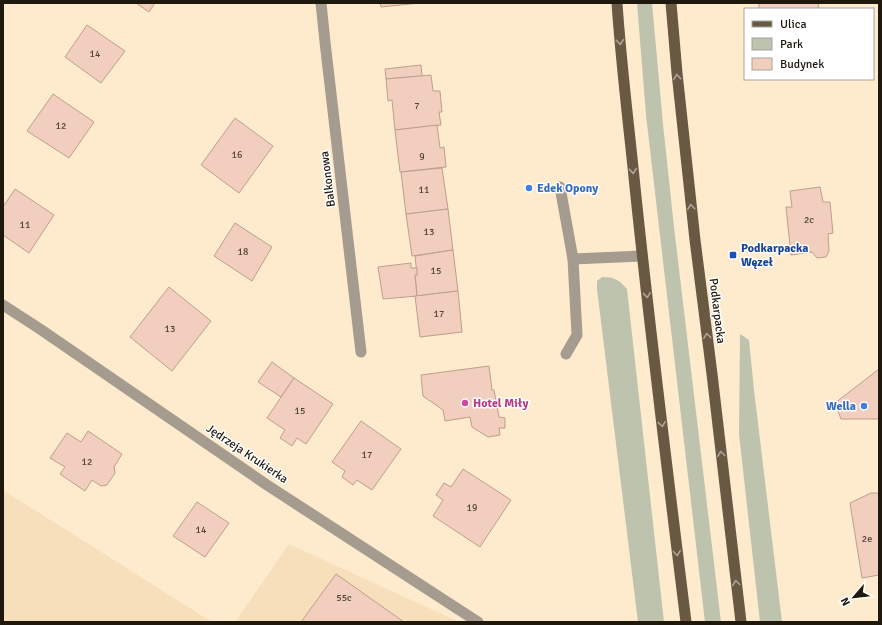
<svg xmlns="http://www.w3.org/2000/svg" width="882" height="625" font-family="Signika,sans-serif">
<rect width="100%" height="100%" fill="#feebcd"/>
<g fill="#f7dfbb">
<path d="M 3,490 L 212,622 L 3,622 Z"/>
<path d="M 289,544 L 459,622 L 235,622 Z"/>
</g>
<g fill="#bec3ae">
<path d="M 637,3 L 652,3 L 663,124 L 674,227 L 721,622 L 705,622 L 646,115 Z"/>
<path d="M 602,277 C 615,277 619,280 627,289 L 664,622 L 638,622 L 597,289 L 597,281 Z"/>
<path d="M 740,334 L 749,340 L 754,390 L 782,622 L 760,622 L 739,434 Z"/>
</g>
<g fill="#f1cebd" stroke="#be9e8d">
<path d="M 136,3 L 155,3 L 149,12 Z"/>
<path d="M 380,3 L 420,3 L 381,7 Z"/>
<path d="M 759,3 L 818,3 L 819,8 L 811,9 L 759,9 Z"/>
<path d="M 87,25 L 125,51 L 101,83 L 65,57 Z"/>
<path d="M 421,65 L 422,76 L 386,79 L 385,69 Z"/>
<path d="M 431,75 L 433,91 L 440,91 L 442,112 L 439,112 L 441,125 L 395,130 L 392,100 L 388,101 L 386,79 Z"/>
<path d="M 53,94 L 94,122 L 69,158 L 27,131 Z"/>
<path d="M 235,118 L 273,146 L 239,193 L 201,165 Z"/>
<path d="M 437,125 L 440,148 L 444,147 L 446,167 L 400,172 L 395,130 Z"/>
<path d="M 442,168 L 448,209 L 406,214 L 401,172 Z"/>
<path d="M 820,187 L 823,202 L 830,202 L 833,233 L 828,234 L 829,251 L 826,257 L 817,258 L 812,252 L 791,255 L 786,207 L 792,207 L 790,191 Z"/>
<path d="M 15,189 L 54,215 L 29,253 L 3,235 L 3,207 Z"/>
<path d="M 448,209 L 453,250 L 412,256 L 406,214 Z"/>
<path d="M 235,223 L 272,247 L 252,281 L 214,256 Z"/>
<path d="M 453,250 L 458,291 L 417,296 L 415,275 L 417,275 L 415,256 Z"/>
<path d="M 411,263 L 411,268 L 417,268 L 417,275 L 415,275 L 417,296 L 383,299 L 378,267 Z"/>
<path d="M 169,287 L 211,321 L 172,371 L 130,337 Z"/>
<path d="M 458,291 L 462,332 L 420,337 L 415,296 Z"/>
<path d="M 272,362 L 294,378 L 281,397 L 258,382 Z"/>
<path d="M 489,366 L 492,390 L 494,390 L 499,417 L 505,418 L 505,428 L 499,428 L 500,435 L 488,437 L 472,427 L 470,417 L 445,421 L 443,410 L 423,396 L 421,375 Z"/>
<path d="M 879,369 L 879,419 L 841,419 L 835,403 Z"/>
<path d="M 294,378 L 333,404 L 306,444 L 297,438 L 292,446 L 280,438 L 285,430 L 267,418 Z"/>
<path d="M 361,421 L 401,449 L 372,490 L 357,480 L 353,485 L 342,477 L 345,471 L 332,462 Z"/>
<path d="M 88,431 L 122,454 L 114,467 L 115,473 L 107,485 L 101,486 L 92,480 L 85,491 L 60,474 L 65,467 L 50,458 L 67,433 L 81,442 Z"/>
<path d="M 463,469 L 511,500 L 480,547 L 433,516 L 443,500 L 436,495 L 444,483 L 451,487 Z"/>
<path d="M 871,493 L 879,493 L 879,575 L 862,578 L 850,503 Z"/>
<path d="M 197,502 L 229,523 L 205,557 L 173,536 Z"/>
<path d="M 336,574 L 404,622 L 301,622 Z"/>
</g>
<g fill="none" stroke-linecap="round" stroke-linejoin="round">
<g stroke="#a59c8f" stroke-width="11">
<path d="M 560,187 L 573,259 L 577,335 L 566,354"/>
<path d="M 573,259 L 642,256"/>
</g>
<g stroke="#a59c8f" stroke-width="11">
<path d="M 321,3 L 325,42 L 361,352"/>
<path d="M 3,305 L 40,329 L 267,485 L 478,622"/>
</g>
<g stroke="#695943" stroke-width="11">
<path d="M 617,3 C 621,64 629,126 635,187 C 650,332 668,477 686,622"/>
<path d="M 671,3 L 677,73 L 695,240 L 712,374 L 741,622"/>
</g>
</g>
<defs><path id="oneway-chevron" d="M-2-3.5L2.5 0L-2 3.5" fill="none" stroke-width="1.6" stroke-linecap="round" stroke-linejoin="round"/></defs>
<g stroke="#aca498">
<use href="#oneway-chevron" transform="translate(620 42) rotate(85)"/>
<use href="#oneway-chevron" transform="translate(677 77) rotate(-96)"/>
<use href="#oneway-chevron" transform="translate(633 171) rotate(84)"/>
<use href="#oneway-chevron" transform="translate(691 207) rotate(-96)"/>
<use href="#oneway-chevron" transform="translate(647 295) rotate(84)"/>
<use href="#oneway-chevron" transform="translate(707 336) rotate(-97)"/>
<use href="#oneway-chevron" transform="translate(662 424) rotate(83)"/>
<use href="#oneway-chevron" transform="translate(721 454) rotate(-97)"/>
<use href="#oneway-chevron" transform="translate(677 553) rotate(83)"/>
<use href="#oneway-chevron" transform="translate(736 583) rotate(-97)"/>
</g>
<g fill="#3f7fe0" stroke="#fff" stroke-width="1.5">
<circle cx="529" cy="188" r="4"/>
<circle cx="864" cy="406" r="4"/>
</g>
<rect fill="#1a4fb4" stroke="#fff" stroke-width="1.5" x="729" y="251" width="8" height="8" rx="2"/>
<circle fill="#d1479c" stroke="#fff" stroke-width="1.5" cx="465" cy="403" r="4"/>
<g text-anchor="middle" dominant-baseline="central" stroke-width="3" stroke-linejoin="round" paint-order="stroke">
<g font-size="10" fill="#534639">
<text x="95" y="54">14</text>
<text x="417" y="106">7</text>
<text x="61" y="126">12</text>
<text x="237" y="155">16</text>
<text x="422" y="157">9</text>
<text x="424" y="190">11</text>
<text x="809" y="220">2c</text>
<text x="25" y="225">11</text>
<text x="429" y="232">13</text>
<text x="243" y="252">18</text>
<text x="436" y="271">15</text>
<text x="439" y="314">17</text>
<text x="170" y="329">13</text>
<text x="300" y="411">15</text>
<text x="367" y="455">17</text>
<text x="87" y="462">12</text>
<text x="472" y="508">19</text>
<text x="201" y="530">14</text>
<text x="867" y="539">2e</text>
<text x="344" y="598">55c</text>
</g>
<g font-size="12" fill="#1e180d" stroke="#fff">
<text transform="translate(328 179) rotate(-97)">Balkonowa</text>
<text transform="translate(717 311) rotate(83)">Podkarpacka</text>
<text transform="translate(247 454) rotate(34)">Jędrzeja Krukierka</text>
</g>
<g font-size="12" font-weight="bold" fill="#366cbe" stroke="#fff" text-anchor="start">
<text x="537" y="188">Edek Opony</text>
<text x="856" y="406" text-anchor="end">Wella</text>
</g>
<g font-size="12" font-weight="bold" fill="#164399" stroke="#fff" text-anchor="start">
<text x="741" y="248">Podkarpacka<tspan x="741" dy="14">Węzeł</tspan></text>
</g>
<g font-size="12" font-weight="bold" fill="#b23c85" stroke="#fff" text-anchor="start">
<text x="473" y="403">Hotel Miły</text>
</g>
</g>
<rect width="882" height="625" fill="none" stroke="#1e180d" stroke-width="8"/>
<rect x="744" y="8" width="130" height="72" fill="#ffffff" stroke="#a5a39e"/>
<rect x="752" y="21" width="20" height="6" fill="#695943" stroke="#a5a39e"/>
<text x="780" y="28" font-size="12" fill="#1e180d">Ulica</text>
<rect x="752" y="38" width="20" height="12" fill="#bec3ae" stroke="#a5a39e"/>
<text x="780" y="48" font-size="12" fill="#1e180d">Park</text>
<rect x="752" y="58" width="20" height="12" fill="#f1cebd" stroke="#a5a39e"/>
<text x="780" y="68" font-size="12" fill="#1e180d">Budynek</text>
<g transform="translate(854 597) rotate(242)" stroke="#ffffff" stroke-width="3" paint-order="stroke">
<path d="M0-3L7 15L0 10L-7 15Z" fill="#1e180d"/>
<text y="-6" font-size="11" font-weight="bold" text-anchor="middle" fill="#1e180d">N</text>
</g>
</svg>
